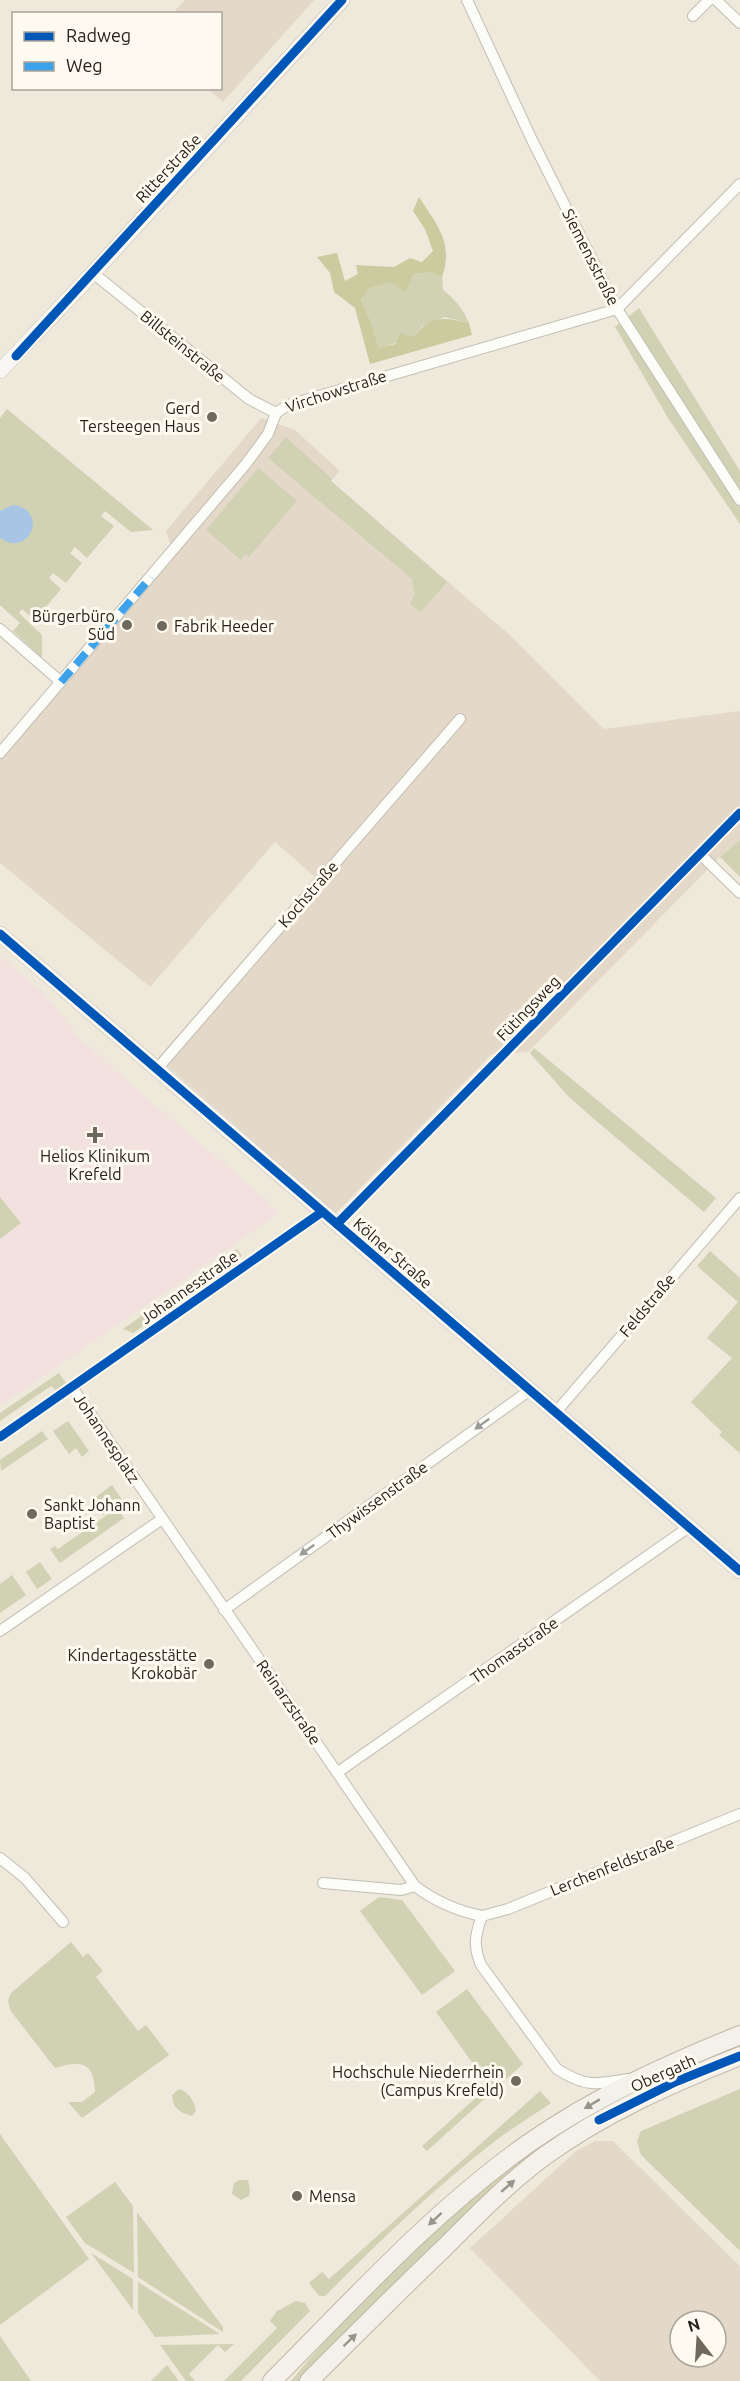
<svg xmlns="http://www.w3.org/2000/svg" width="740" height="2381" font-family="Ubuntu,sans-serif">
<rect width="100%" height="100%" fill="#eee9da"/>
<g fill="#e4d8c9" fill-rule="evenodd">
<path d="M 185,0 L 314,0 L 223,102 L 208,89 L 220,88 L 220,14 L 173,13 Z"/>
<path d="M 261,418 L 295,430 L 340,471 L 331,481 L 511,636 L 604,729 L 740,711 L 740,840 L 720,857 L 528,1052 L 492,1054 L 336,1213 L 158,1058 L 315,877 L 275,842 L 150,987 L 0,863 L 0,746 L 171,546 L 166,531 Z"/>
<path d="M 595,2141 L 613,2141 L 740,2266 L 740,2381 L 600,2381 L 470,2248 L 575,2152 ZM 680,2321 L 716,2321 L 716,2357 L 680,2357 Z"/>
</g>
<path fill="#f2e1de" d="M 0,957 L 45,994 L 76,1034 L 114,1070 L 267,1200 L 278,1214 L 0,1406 Z"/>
<g fill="#d1d1b3">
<path d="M 430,272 L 442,277 L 443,290 C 455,299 463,309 469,323 L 445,317 L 422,326 L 413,337 L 378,349 L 372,324 L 361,300 L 370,288 L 413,274 Z"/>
<path d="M 639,308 L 740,471 L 740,524 L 668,418 L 615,327 Z"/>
<path d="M 7,409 L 153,530 L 131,532 L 105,511 L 101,516 L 114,526 L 87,558 L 75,547 L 70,553 L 82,563 L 66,583 L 53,573 L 49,578 L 61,589 L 35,620 L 22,609 L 19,613 L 42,635 L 42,658 L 13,631 L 20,623 L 0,605 L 0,418 Z"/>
<path d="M 286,437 L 332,479 L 331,481 L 447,582 L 421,612 L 410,604 L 415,595 L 412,579 L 268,458 Z"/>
<path d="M 258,468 L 297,501 L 249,557 L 246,554 L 241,560 L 206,530 Z"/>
<path d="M 740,840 L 740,877 L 720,857 Z"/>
<path d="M 534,1048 L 716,1198 L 704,1212 L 587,1113 L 568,1096 L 530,1053 Z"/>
<path d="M 0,1197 L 21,1223 L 0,1239 Z"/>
<path d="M 237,1249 L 242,1256 L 133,1333 L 123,1329 Z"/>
<path d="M 710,1251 L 740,1278 L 740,1453 L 719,1435 L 722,1432 L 691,1402 L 732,1358 L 707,1338 L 738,1302 L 697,1266 Z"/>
<path d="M 59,1373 L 66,1383 L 56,1390 L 51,1386 L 0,1421 L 0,1413 Z"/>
<path d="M 68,1421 L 89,1451 L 82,1457 L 76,1448 L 69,1454 L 53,1431 Z"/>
<path d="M 42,1431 L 48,1439 L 1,1471 L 0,1460 Z"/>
<path d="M 112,1485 L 123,1501 L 103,1515 L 92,1500 Z"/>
<path d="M 117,1508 L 124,1518 L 60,1563 L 50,1549 L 55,1546 L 58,1549 Z"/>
<path d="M 40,1562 L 52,1579 L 37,1589 L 26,1572 Z"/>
<path d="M 12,1575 L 26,1595 L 0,1613 L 0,1584 Z"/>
<path d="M 379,1897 L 402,1900 L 455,1971 L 422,1995 L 360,1911 Z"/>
<path d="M 71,1942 L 83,1957 L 88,1953 L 103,1971 L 96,1977 L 138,2031 L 146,2025 L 169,2055 L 82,2118 L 68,2102 L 82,2102 L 95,2092 C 94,2062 82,2060 55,2068 L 10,2010 L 8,2000 L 11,1993 Z"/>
<path d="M 467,1989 L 523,2064 L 427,2151 L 422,2146 L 489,2086 L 436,2012 Z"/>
<path d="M 179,2089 C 189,2092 194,2101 196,2111 L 192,2116 C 179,2112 173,2109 172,2095 Z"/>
<path d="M 740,2089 L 740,2251 L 641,2155 L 637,2141 L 641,2131 Z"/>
<path d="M 540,2091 L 551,2103 C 532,2116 512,2128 494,2142 C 433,2189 379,2242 325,2296 L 319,2296 L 309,2283 L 322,2272 L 329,2279 Z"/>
<path d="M 589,2113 L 591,2117 L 429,2253 L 300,2381 L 291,2381 C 376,2277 477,2187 589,2113 Z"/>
<path d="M 0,2134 L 89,2259 L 0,2325 Z"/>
<path d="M 239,2180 L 248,2180 L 250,2190 L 249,2196 L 241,2200 L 232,2194 L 234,2183 Z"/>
<path d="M 115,2182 L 133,2206 L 134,2273 L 85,2243 L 66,2217 Z"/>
<path d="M 137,2212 L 223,2327 L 223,2332 L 138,2277 Z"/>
<path d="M 91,2253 L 133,2279 L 133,2310 Z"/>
<path d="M 138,2282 L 220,2334 L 155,2337 L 138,2313 Z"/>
<path d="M 296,2301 L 305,2303 L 310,2311 L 241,2381 L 224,2381 L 277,2328 L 270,2321 L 277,2311 Z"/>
<path d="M 0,2336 L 31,2381 L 0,2381 Z"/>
<path d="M 234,2344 L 225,2352 L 218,2345 L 189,2374 L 195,2381 L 186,2381 L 160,2345 Z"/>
<path d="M 167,2365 L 179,2381 L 151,2381 Z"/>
</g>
<path fill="#cbcba0" d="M 419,197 C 437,225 454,243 442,277 L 430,272 L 413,274 L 406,292 L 391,282 L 370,288 L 361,300 L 372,324 L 378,348 L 396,344 L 400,333 L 413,337 C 431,315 444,317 469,323 L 472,335 L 370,364 L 355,308 L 334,292 L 330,273 L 317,257 L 337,253 L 345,281 L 358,274 L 356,265 L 394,267 L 410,258 L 422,262 L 433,251 L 425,229 L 413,211 Z"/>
<path fill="#a8c5e5" d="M 13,505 C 50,510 29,559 0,538 L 0,511 Z"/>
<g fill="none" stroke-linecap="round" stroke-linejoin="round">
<defs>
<g id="minor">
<path d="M 467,0 L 532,140 L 617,309 L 740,500"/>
<path d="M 716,0 L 740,23"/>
<path d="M 693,16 L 709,0"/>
<path d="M 93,273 L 249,399 L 276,413"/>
<path d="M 0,629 L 61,682"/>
<path d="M 0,753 L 246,464 L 268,434 L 276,413 L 288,405 L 617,309 L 740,184"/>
<path d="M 700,854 L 740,893"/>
<path d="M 157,1069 L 460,719"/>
<path d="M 337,1224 L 740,813"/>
<path d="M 72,1387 L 415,1886 C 436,1902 457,1911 482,1916 C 475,1935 473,1946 481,1965 L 557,2069 C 585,2087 596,2085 628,2079"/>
<path d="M 556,1412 L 740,1198"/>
<path d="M 0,1437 L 322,1212"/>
<path d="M 224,1610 L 530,1390"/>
<path d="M 0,1631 L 162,1519"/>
<path d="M 338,1772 L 689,1527"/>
<path d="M 0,1858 L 25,1878 L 63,1922"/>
<path d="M 323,1883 L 401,1890 L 415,1886"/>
<path d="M 482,1916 L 508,1909 L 740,1814"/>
</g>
<g id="secondary">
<path d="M 0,371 L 93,273 L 342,0"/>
<path d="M 0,934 L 740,1571"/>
</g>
<g id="primary">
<path d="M 272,2381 C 354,2299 434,2210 529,2143 C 595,2097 666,2065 740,2035"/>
<path d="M 309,2381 C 354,2336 399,2291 445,2247 C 477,2215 509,2182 546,2155 C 606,2112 672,2083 740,2056"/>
</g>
</defs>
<use href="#minor" stroke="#c2beb3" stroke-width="12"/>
<use href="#secondary" stroke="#c2beb3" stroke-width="16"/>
<use href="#primary" stroke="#bfb7a8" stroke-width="20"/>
<use href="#minor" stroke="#fcfcf9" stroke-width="10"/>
<use href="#secondary" stroke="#f8f6f2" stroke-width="15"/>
<use href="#primary" stroke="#f4f1ea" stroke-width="18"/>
<path stroke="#cacac6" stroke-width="1.5" d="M 0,931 L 740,1568"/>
<path stroke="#3ea2ea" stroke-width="8" stroke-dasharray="15 8" stroke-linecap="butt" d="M 61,682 L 151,577"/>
<defs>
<g id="cycleway">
<path d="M 16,356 L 342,0"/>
<path d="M 0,934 L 740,1571"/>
<path d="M 337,1224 L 740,813"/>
<path d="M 0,1437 L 322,1212"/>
<path d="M 599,2120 L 675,2082 L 740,2056"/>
</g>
</defs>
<use href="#cycleway" stroke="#fefaf0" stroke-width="13"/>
<use href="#cycleway" stroke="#0057b8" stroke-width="9"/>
</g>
<defs><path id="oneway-solid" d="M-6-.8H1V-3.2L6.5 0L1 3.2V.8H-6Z" transform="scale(1.5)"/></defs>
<g fill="#9c9b95">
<use href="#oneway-solid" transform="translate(482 1424) rotate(144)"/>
<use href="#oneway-solid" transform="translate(307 1550) rotate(144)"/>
</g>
<g fill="#98958c">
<use href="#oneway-solid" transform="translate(592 2104) rotate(149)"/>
<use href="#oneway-solid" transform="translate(508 2186) rotate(-41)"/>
<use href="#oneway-solid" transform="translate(435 2219) rotate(137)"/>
<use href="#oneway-solid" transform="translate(350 2340) rotate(-44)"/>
</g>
<g fill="#6d695d" stroke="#fefaf0" stroke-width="2">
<circle cx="212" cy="417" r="6"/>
<circle cx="127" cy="625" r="6"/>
<circle cx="162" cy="626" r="6"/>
<path d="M92 1126h6v6h6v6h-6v6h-6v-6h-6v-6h6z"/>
<circle cx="32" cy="1514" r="6"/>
<circle cx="209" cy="1664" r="6"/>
<circle cx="516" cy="2081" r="6"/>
<circle cx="297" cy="2196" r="6"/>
</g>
<g text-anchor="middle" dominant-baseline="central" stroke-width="6" stroke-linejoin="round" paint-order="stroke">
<g font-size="16" fill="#27241a" stroke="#fefaf0">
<text transform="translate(168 168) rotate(-47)">Ritterstraße</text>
<text transform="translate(591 257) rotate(63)">Siemensstraße</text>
<text transform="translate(183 346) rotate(39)">Billsteinstraße</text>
<text transform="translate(336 391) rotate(-18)">Virchowstraße</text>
<text transform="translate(308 894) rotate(-49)">Kochstraße</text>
<text transform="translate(528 1008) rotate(-46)">Fütingsweg</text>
<text transform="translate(393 1253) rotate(41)">Kölner Straße</text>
<text transform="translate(189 1287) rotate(-35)">Johannesstraße</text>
<text transform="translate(647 1305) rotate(-50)">Feldstraße</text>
<text transform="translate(107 1438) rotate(56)">Johannesplatz</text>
<text transform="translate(377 1500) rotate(-36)">Thywissenstraße</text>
<text transform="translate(514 1650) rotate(-35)">Thomasstraße</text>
<text transform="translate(289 1702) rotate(55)">Reinarzstraße</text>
<text transform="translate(612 1866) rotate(-22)">Lerchenfeldstraße</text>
<text transform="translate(663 2073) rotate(-24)">Obergath</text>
</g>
<g font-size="16" fill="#27241a" stroke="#fefaf0" text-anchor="end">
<text x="200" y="408">Gerd<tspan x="200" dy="18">Tersteegen Haus</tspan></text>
<text x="115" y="616">Bürgerbüro<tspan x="115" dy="18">Süd</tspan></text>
<text x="174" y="626" text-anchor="start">Fabrik Heeder</text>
<text x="95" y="1156" text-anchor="middle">Helios Klinikum<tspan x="95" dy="18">Krefeld</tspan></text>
<text x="44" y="1505" text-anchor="start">Sankt Johann<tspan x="44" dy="18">Baptist</tspan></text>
<text x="197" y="1655">Kindertagesstätte<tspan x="197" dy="18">Krokobär</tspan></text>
<text x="504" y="2072">Hochschule Niederrhein<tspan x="504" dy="18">(Campus Krefeld)</tspan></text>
<text x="309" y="2196" text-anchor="start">Mensa</text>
</g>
</g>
<rect x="12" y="12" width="210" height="78" fill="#fefaf0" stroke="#a8a49a" stroke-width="1.5"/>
<rect x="24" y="32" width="30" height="9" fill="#0057b8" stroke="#a8a49a" stroke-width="1.5"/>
<text x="66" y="42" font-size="18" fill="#27241a">Radweg</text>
<rect x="24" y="62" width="30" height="9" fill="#3ea2ea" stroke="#a8a49a" stroke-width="1.5"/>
<text x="66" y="72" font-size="18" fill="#27241a">Weg</text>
<g transform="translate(698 2339) rotate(343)"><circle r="28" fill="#fefaf0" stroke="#a8a49a" stroke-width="1.5"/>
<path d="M0-4.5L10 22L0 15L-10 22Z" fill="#6d695d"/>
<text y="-9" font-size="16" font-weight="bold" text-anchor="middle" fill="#27241a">N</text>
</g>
</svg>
